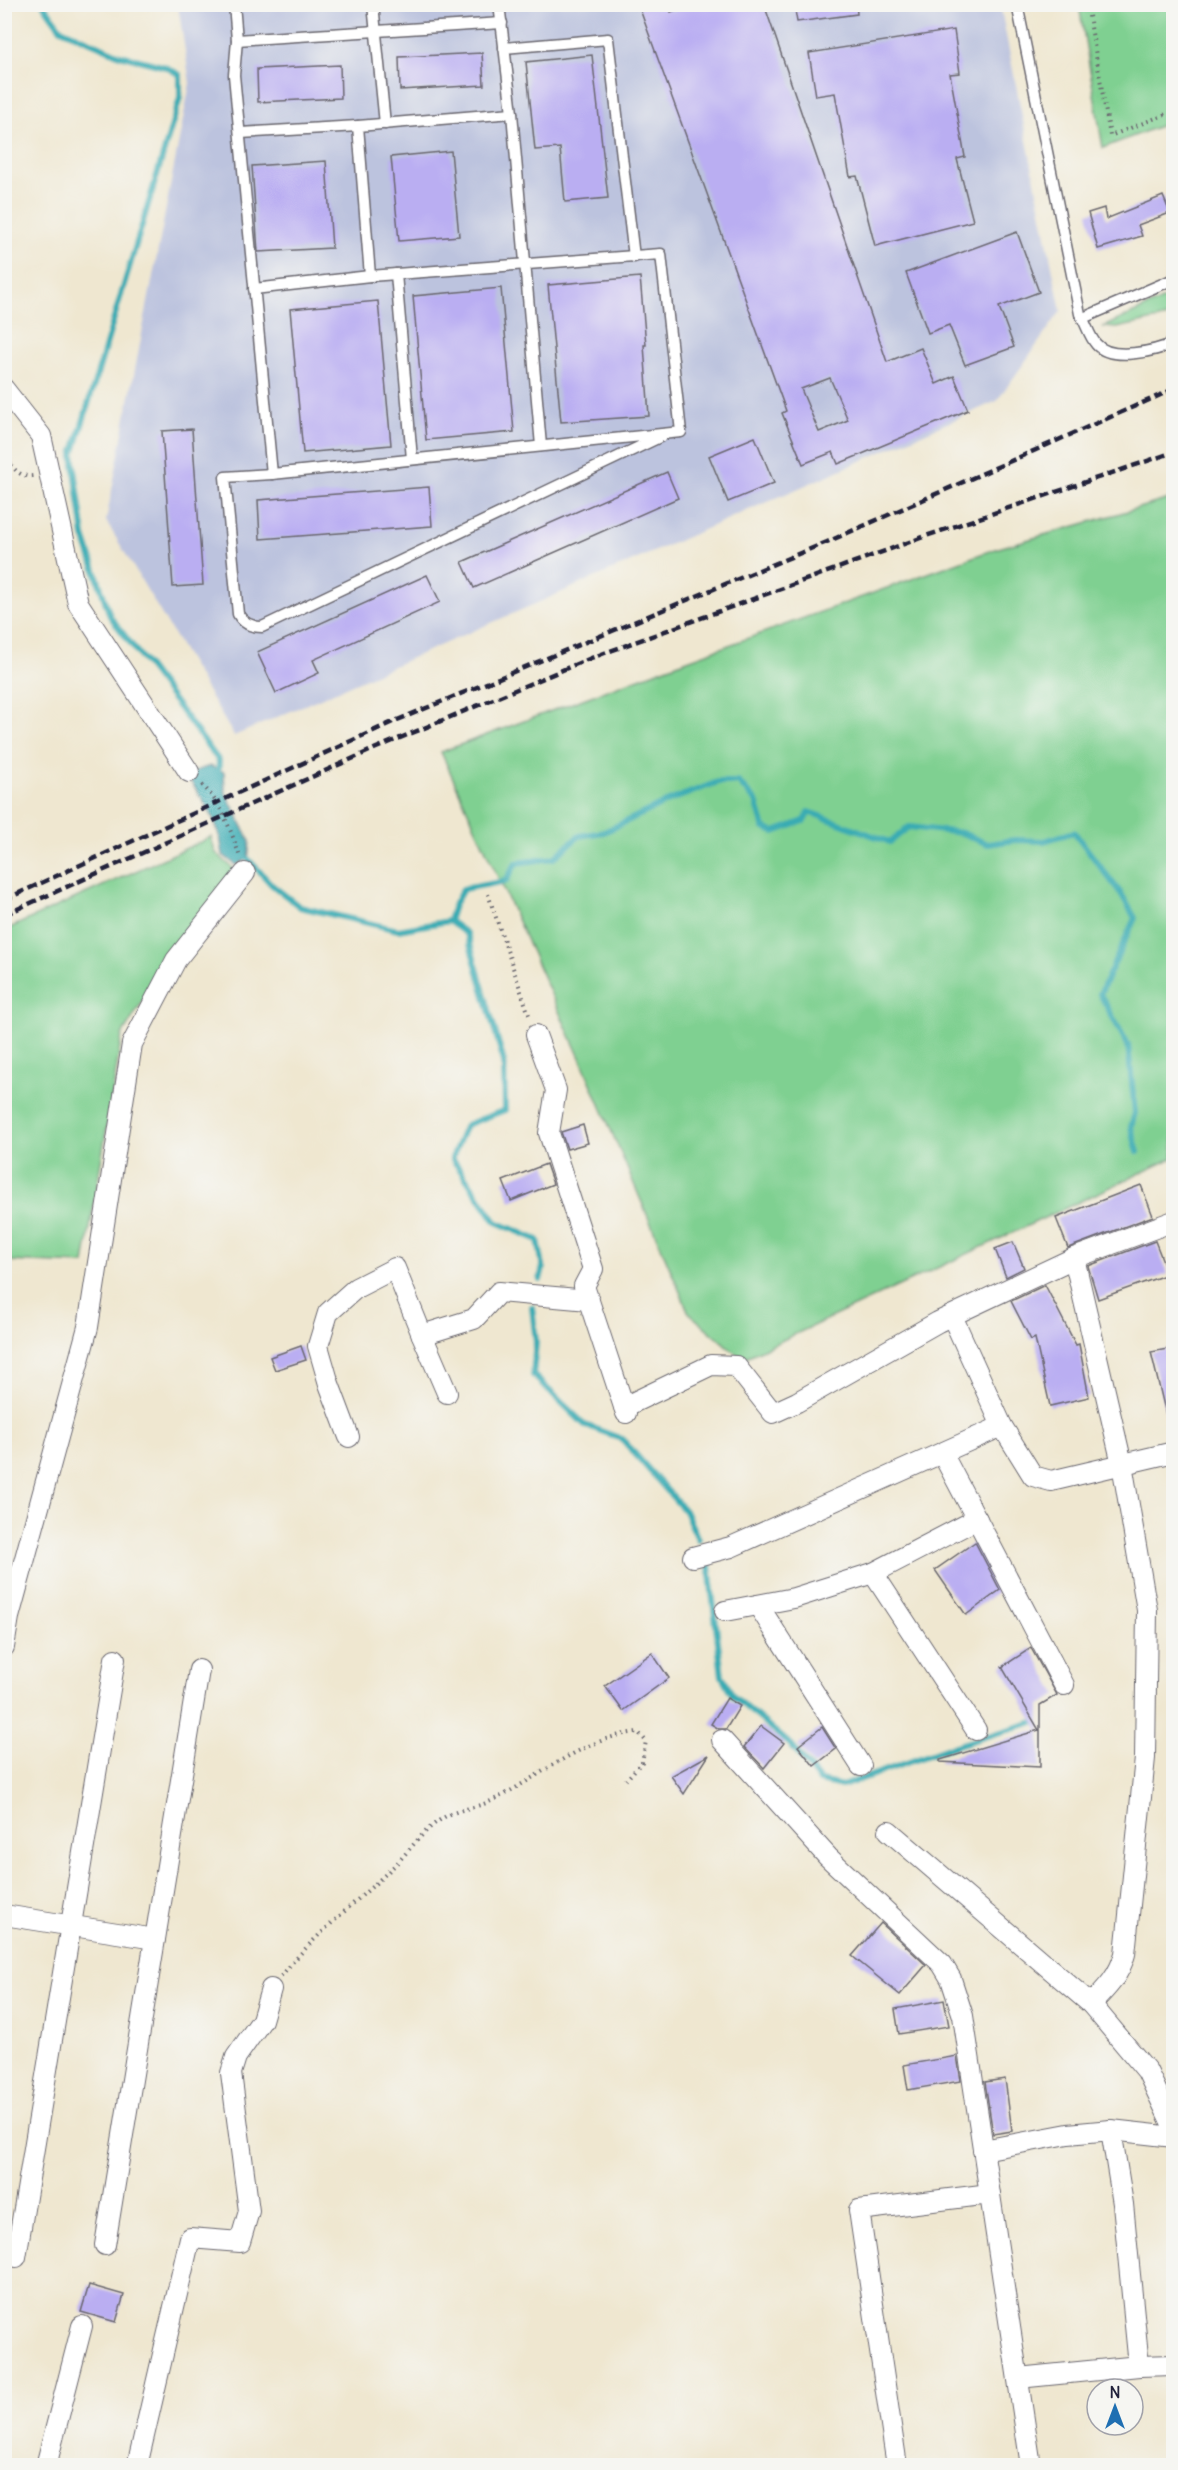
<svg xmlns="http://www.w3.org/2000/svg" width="1178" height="2470" font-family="Delius,sans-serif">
<rect width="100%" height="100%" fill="#f6f6f2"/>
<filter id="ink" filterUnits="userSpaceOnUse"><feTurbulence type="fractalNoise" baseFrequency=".0167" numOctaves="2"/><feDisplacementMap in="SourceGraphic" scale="12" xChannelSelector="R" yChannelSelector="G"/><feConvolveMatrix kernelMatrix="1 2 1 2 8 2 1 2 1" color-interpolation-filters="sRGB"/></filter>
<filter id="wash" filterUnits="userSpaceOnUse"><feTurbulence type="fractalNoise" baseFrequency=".008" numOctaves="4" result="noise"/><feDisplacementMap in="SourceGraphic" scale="24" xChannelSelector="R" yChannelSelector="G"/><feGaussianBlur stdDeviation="1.35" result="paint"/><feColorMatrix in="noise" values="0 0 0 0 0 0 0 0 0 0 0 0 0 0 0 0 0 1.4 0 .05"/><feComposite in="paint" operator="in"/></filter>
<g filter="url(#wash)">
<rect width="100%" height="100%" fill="#efe7d0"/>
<path fill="#bcc3de" d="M 178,5 L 1000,5 L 1061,311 L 997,401 L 234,736 L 106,521 L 190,83 Z"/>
<g fill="#7fd091" stroke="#507966" stroke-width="1.5">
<path d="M 1079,5 L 1173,5 L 1173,121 L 1103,148 Z"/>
<path d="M 1173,295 L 1173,316 L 1117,328 L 1103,327 Z"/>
<path d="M 1173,498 L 1173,1158 L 742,1359 L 689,1313 L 581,1060 L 441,752 L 682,662 L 995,549 Z"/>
<path d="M 211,837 L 215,852 L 235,870 L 173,952 L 122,1035 L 84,1264 L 5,1261 L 5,930 Z"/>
</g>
<path fill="#39abb3" stroke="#2e6677" stroke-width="1.5" d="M 210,766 L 224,772 L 225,791 L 250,841 L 248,859 L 236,865 L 223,855 C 219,823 208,808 191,782 L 192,772 Z"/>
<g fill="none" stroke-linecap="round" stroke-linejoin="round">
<g stroke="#39abb3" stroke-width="6">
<path d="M 43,4 L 61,29 L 120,55 L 166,67 L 180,75 L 180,98 L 73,455 L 84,536 L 110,616 L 219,761 L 218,774"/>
<path d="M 248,859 L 272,885 L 300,907 L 398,930 L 449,921 L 467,934 L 504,1062 L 505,1110 L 466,1125 L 452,1158 L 496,1222 L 538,1240 L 543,1267 L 540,1280"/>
<path d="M 449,921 L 454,905 L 463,889 L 506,881 L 516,863 L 554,858 L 579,836 L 604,832 L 671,800 L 718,782 L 738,782 L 756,801 L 764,828 L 774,832 L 804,821 L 809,812 L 890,842 L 909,827 L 962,833 L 988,844 L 1015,840 L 1044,841 L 1074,832 L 1122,895 L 1135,918 L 1100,994 L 1128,1045 L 1135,1113 L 1131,1127 L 1138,1152"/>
<path d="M 532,1307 L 536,1342 L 533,1375 L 585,1425 L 622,1439 L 685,1511 L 698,1539"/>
<path d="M 709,1566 L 722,1676 L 733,1696 L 790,1744 L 820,1781 L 842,1786 L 951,1747 L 1034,1722"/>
</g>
</g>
<g id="blocks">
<g fill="#baaef2" fill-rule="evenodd">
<path d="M 638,4 L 668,4 L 671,12 L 691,4 L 764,4 L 887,362 L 921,348 L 936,384 L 954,376 L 968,410 L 838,464 L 833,452 L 803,464 L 782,413 L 786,411 ZM 830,378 L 848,420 L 819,432 L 801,389 Z"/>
<path d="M 794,4 L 856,4 L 857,14 L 797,22 Z"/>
<path d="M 954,30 L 960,73 L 950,74 L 965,157 L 957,159 L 973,221 L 875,246 L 857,176 L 850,177 L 835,93 L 816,96 L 809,53 Z"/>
<path d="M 482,53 L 484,85 L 400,90 L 399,57 Z"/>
<path d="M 592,55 L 608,198 L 565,202 L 560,148 L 535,150 L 526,62 Z"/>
<path d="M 340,65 L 341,98 L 258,102 L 257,69 Z"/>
<path d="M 451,151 L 459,236 L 399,241 L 391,157 Z"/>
<path d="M 326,161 L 332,248 L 258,252 L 252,166 Z"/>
<path d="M 1163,196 L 1170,213 L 1138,225 L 1142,236 L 1098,249 L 1088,213 L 1104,208 L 1106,219 Z"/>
<path d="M 1017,232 L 1039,292 L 999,307 L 1014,347 L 965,365 L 949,325 L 928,333 L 906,273 Z"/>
<path d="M 640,277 L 646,345 L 644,345 L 649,416 L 561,422 L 548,285 Z"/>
<path d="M 501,288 L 514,432 L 426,440 L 413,296 Z"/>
<path d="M 378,301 L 391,445 L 303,453 L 290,309 Z"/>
<path d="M 192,429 L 203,585 L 173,587 L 162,431 Z"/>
<path d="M 755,437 L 774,483 L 728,502 L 709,456 Z"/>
<path d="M 667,472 L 678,498 L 474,588 L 462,562 Z"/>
<path d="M 429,487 L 432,526 L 260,539 L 258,500 Z"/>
<path d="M 427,575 L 440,602 L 313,660 L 319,673 L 276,693 L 257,652 Z"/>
<path d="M 583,1125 L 588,1143 L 567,1149 L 561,1132 Z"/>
<path d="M 546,1164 L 553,1184 L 511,1201 L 503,1181 Z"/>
<path d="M 1141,1185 L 1153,1216 L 1068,1248 L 1056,1218 Z"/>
<path d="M 1155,1241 L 1168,1274 L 1098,1299 L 1088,1266 Z"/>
<path d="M 1013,1242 L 1024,1268 L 1006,1277 L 995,1249 Z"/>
<path d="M 1045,1285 L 1076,1345 L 1079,1344 L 1089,1397 L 1050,1406 L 1035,1338 L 1031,1340 L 1011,1301 Z"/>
<path d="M 301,1346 L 306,1360 L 275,1370 L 270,1357 Z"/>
<path d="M 1173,1348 L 1173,1418 L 1167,1419 L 1151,1352 Z"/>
<path d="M 975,1542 L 1000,1590 L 966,1615 L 935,1570 Z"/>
<path d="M 1031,1648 L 1057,1695 L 1040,1705 L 1040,1767 L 940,1762 L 940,1760 L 1039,1730 L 1002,1667 Z"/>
<path d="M 652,1653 L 669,1678 L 623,1711 L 605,1686 Z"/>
<path d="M 727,1698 L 740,1706 L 726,1729 L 719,1729 L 711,1724 Z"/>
<path d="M 761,1726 L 784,1743 L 764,1768 L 744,1747 Z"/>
<path d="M 822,1727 L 836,1749 L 814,1766 L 798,1746 Z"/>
<path d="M 709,1755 L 684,1794 L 671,1776 Z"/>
<path d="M 881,1923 L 926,1965 L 900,1995 L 852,1956 Z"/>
<path d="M 944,2000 L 949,2026 L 899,2034 L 895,2009 Z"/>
<path d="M 957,2056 L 961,2081 L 908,2090 L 904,2065 Z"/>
<path d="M 1005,2079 L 1012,2131 L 993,2134 L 985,2082 Z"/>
<path d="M 89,2285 L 124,2295 L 116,2322 L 81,2312 Z"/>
</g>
</g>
</g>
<g filter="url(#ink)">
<use href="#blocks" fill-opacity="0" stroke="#6a676f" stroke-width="1.5"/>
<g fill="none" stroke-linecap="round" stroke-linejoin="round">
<defs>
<g id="lane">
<path d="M 234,4 L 237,40 L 234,75 L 272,474 L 681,432 L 661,254 L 370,276 L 358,126 L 512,113 L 499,4"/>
<path d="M 373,4 L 385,124"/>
<path d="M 1017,4 L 1080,314 C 1086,323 1089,336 1096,344 C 1111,362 1156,351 1174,343"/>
<path d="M 237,40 L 502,23"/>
<path d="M 504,48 L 608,39 L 634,257"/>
<path d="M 512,113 L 541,446"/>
<path d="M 240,133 L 358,126"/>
<path d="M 396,274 L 412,459"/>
<path d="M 254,289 L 370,276"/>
<path d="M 1083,318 L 1174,279"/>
<path d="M 272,474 L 225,477 L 238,614 C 243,623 252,627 262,627 L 662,436"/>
</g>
<g id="street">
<path d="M 4,389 L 41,436 L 78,603 L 189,772"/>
<path d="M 536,1035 L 556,1090 L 549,1133 L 593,1269 L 584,1286 L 626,1413"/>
<path d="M 1074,1258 L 1122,1464 L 1147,1610 L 1145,1758 L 1125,1954 C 1119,1976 1107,1988 1091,2004"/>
<path d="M 952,1316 L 1002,1426 L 1033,1476 L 1051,1481 L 1174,1452"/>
<path d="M 447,1393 L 422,1335 L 474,1319 L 499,1292 L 589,1300"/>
<path d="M 624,1407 L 711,1365 L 736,1366 L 773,1413 L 797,1402 L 938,1322 L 1074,1258 L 1174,1221"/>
<path d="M 349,1437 L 329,1384 L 318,1346 L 328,1313 L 356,1288 L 395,1268 L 422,1335"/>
<path d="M 942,1453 L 1064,1685"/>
<path d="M 693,1557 L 731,1547 L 1002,1426"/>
<path d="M 873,1573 L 976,1730"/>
<path d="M 758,1605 L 861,1766"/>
<path d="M 725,1611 L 794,1598 L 873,1573 L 977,1519"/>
<path d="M 4,1647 L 9,1617 L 88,1327 L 132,1044 L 176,960 L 245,873"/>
<path d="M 722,1740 L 828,1857 L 942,1964 L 951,1979 L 963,2016 L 1031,2466"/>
<path d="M 889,1831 L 1091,2004 L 1147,2071 L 1174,2128"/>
<path d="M 4,1915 L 155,1939"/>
<path d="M 1111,2130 L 1174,2137"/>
<path d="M 983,2150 L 1068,2134 L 1111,2130 L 1123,2204 L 1139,2366"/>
<path d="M 105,2245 L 199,1670"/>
<path d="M 16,2257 L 115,1659"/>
<path d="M 1018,2378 L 1139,2366 L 1174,2365"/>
<path d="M 46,2466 L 82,2326"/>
<path d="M 137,2466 L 190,2238 L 240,2242 L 249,2211 L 231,2073 L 236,2057 L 262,2020 L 271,1989"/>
<path d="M 897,2466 L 859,2210 L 990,2194"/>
</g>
</defs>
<use href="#lane" stroke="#6a676f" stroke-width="13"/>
<use href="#street" stroke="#6a676f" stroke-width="22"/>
<g stroke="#6a676f" stroke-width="4" stroke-dasharray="1.5 4.5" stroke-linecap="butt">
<path d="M 1087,4 L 1110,136 L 1174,111"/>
<path d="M 4,455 C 11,465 18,478 33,476"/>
<path d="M 202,785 C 222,804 231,831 240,857"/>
<path d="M 488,894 L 530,1018"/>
<path d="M 281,1976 C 314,1935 357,1902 395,1865 C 411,1849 423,1830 443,1818 C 457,1809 476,1808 491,1801 C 539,1778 584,1737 638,1732 L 646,1741 L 642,1762 L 626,1780"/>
</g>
<use href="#lane" stroke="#fff" stroke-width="10"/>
<use href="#street" stroke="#fff" stroke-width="20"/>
<g stroke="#22223b" stroke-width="4.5" stroke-dasharray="9 4.5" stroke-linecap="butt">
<path d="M 4,900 L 395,721 L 827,542 L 1174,389"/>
<path d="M 4,915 L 374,749 L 591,658 L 926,536 L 1174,452"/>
</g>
</g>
</g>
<rect width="1178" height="2470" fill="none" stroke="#f6f6f2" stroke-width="24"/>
<g transform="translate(1115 2407)"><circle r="28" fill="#f6f6f2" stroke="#a1a1a9" stroke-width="1.5"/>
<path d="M0-4.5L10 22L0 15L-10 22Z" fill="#1f6fb2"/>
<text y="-9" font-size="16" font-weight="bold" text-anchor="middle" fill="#22223b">N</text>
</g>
</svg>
